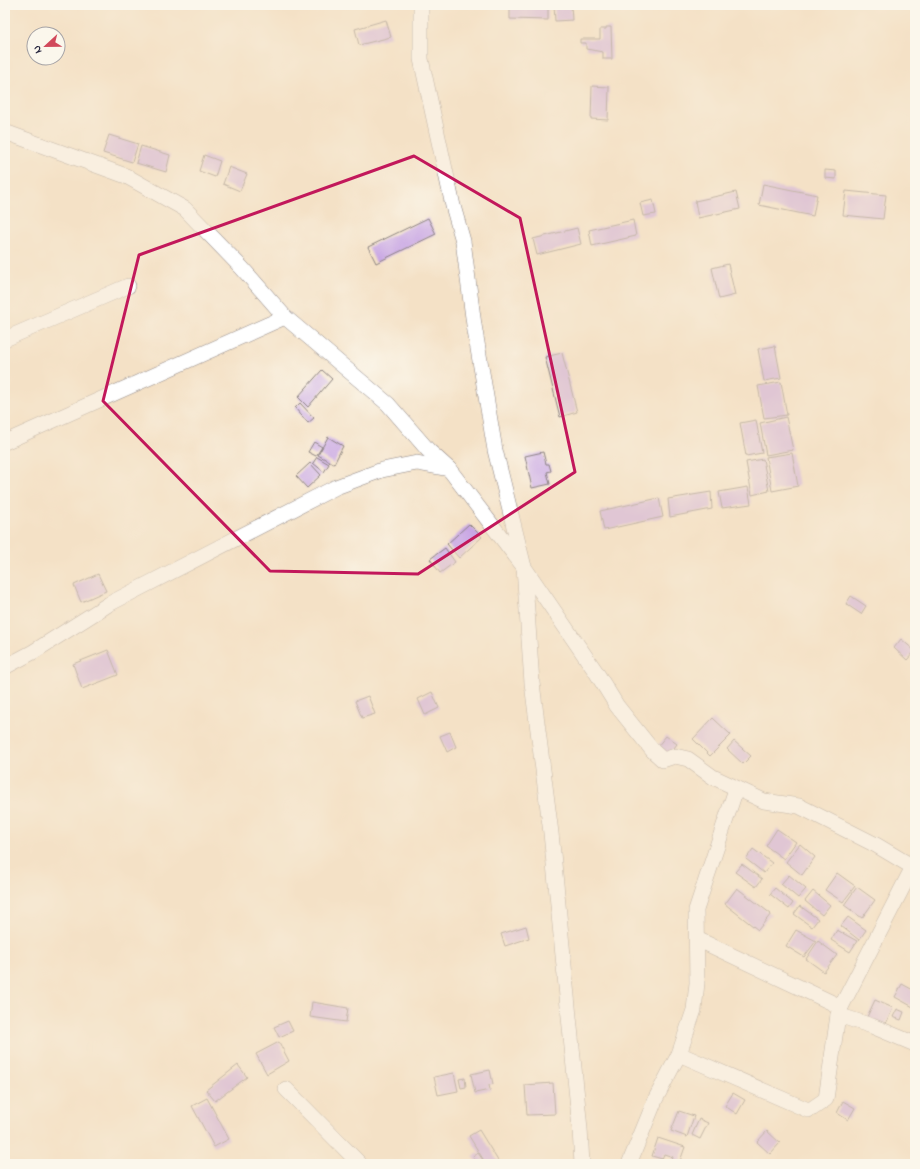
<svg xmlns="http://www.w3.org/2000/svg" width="920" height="1169" font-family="'Indie Flower',sans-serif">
<rect width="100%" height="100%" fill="#fbf7ec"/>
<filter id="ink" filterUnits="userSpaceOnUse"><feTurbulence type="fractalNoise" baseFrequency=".025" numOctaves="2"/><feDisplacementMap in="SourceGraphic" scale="8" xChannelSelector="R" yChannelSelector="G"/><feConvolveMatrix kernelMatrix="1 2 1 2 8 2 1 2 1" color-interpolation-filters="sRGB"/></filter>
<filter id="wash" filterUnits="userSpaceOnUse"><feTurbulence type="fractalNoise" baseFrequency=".012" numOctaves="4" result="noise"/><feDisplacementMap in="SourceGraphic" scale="16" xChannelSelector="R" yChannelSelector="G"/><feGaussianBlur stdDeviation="0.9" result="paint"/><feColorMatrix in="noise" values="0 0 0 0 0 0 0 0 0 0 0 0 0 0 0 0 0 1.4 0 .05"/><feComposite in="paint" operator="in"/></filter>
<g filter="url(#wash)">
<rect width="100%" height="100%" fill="#f4e1c6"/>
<g id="blocks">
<g fill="#c8a5e4">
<path d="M 510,5 L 548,5 L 548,20 L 510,19 Z"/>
<path d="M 554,5 L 571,5 L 572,20 L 555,21 Z"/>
<path d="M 386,20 L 391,37 L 359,45 L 355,29 Z"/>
<path d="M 606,27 L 611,27 L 612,59 L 603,59 L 603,52 L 586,49 L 586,43 L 580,43 L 580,39 L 600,39 L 600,29 L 606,29 Z"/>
<path d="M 592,86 L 609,87 L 608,120 L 591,119 Z"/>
<path d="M 109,135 L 138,144 L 132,162 L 103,153 Z"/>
<path d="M 141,146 L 170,155 L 166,172 L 136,163 Z"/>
<path d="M 204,155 L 220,161 L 215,177 L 199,171 Z"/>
<path d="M 229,167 L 247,174 L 240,191 L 223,184 Z"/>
<path d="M 825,170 L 836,171 L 836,179 L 825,178 Z"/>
<path d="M 763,184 L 817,195 L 813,216 L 759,205 Z"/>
<path d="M 846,191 L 886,195 L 883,219 L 843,215 Z"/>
<path d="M 736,192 L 740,209 L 698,218 L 695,201 Z"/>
<path d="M 653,200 L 656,214 L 643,216 L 640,203 Z"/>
<path d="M 428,218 L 436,234 L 376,263 L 368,247 Z"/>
<path d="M 633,220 L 636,236 L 592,246 L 589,230 Z"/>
<path d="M 577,228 L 581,244 L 537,255 L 533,239 Z"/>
<path d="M 728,264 L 735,295 L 719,299 L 712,268 Z"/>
<path d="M 775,346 L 781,378 L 764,381 L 758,349 Z"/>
<path d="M 562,353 L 577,412 L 560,417 L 545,357 Z"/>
<path d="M 322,370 L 332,379 L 308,407 L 298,397 Z"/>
<path d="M 781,382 L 787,415 L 764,418 L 758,386 Z"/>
<path d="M 300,403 L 314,418 L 308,423 L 295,408 Z"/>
<path d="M 786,417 L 793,450 L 766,455 L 760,423 Z"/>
<path d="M 756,420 L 762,453 L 746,456 L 740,423 Z"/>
<path d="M 328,437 L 343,446 L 334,464 L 318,455 Z"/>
<path d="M 314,442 L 322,447 L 316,456 L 308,452 Z"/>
<path d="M 543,452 L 546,464 L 549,464 L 551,471 L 547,472 L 550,484 L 532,488 L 525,456 Z"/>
<path d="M 792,453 L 798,486 L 772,491 L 766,457 Z"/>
<path d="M 317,457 L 329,464 L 324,472 L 313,463 Z"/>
<path d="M 763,459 L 769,491 L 752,495 L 746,462 Z"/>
<path d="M 310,463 L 321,475 L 307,488 L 296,476 Z"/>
<path d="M 748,487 L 751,504 L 722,508 L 719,492 Z"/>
<path d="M 711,492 L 712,509 L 670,517 L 668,499 Z"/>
<path d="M 659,498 L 663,517 L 604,530 L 600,511 Z"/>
<path d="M 469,524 L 482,537 L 459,558 L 447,544 Z"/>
<path d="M 445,548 L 455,562 L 440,573 L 430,559 Z"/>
<path d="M 98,574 L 106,591 L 81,602 L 74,585 Z"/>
<path d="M 851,596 L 866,606 L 861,614 L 846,604 Z"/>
<path d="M 901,639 L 915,651 L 907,660 L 894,648 Z"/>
<path d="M 108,650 L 118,675 L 82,689 L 73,664 Z"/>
<path d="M 432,692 L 439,708 L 425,715 L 418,699 Z"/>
<path d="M 368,696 L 375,714 L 362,718 L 355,701 Z"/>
<path d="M 713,718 L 731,735 L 710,756 L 693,739 Z"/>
<path d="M 450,732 L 456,747 L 447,752 L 440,736 Z"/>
<path d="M 666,736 L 677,744 L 668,756 L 657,747 Z"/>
<path d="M 734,741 L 751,756 L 743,764 L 727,749 Z"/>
<path d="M 777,829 L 796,842 L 784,859 L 766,846 Z"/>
<path d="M 800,844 L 815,857 L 802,875 L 786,862 Z"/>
<path d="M 753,849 L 772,863 L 764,873 L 746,859 Z"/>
<path d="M 742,864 L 762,879 L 756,887 L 735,872 Z"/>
<path d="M 837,873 L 855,886 L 843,902 L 825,890 Z"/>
<path d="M 789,875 L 806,889 L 798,898 L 781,884 Z"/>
<path d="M 857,887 L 875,900 L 862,918 L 844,905 Z"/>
<path d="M 737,888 L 771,914 L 758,930 L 725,904 Z"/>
<path d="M 775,888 L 793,903 L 789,909 L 770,894 Z"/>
<path d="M 813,891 L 830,905 L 822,915 L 805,901 Z"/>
<path d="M 800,906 L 818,919 L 812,927 L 794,914 Z"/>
<path d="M 848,917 L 866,930 L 859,940 L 841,926 Z"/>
<path d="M 526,926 L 529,938 L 505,946 L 501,934 Z"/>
<path d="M 796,930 L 816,941 L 804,957 L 786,946 Z"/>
<path d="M 837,930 L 857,941 L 850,952 L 831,940 Z"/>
<path d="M 818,941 L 837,955 L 824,972 L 806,959 Z"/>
<path d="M 902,984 L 915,991 L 915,1008 L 895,997 Z"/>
<path d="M 875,1000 L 893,1008 L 884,1028 L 866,1019 Z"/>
<path d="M 312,1002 L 348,1008 L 346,1022 L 310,1017 Z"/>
<path d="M 897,1009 L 904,1012 L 901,1020 L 893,1017 Z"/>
<path d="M 288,1021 L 293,1031 L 279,1037 L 274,1027 Z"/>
<path d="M 279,1042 L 289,1061 L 267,1074 L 256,1054 Z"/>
<path d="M 238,1065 L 247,1077 L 215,1101 L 206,1090 Z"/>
<path d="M 490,1070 L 493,1084 L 489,1085 L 490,1090 L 475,1093 L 471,1074 Z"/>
<path d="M 454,1073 L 458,1091 L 438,1095 L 434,1077 Z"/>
<path d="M 465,1078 L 466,1087 L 461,1088 L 459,1079 Z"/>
<path d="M 553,1083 L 555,1114 L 527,1115 L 525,1085 Z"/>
<path d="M 733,1093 L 745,1100 L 737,1114 L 725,1106 Z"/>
<path d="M 207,1098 L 229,1139 L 214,1147 L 192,1106 Z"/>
<path d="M 843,1101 L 855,1108 L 848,1120 L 837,1113 Z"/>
<path d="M 679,1111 L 694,1116 L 687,1137 L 671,1131 Z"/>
<path d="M 699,1119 L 708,1123 L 700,1139 L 692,1135 Z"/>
<path d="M 479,1130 L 500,1164 L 486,1164 L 469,1136 Z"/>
<path d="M 767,1131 L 780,1143 L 770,1154 L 757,1142 Z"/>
<path d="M 658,1138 L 685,1147 L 679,1164 L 671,1163 L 673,1157 L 664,1154 L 662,1159 L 652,1156 Z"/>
<path d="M 478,1153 L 483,1160 L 478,1164 L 473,1157 Z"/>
</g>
</g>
</g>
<g filter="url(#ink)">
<use href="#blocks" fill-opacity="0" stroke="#8b8280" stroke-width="1"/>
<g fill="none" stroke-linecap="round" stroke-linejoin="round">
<defs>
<g id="minor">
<path d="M 421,5 L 421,59 L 453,206 L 463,241 L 474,325 L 495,450 L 524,567 L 532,683 L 551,833 L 580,1129 L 582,1164"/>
<path d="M 5,132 L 126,176 L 185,209 L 242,268 L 285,317 L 388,404 L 428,450 L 449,469 L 524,567 L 596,672 L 617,706 L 653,751 L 663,760 L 675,756 L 688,759 L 713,777 L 764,801 L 799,806 L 876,845 L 913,867"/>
<path d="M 5,339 L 128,286"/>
<path d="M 5,442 L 285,317"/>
<path d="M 5,667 L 33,652 L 109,604 L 336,487 L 382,470 L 417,463 L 449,469"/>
<path d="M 697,939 L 841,1007"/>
<path d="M 838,1015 L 872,1026 L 915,1044"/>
<path d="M 679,1054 L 808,1110 L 813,1108 L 826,1099 L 838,1015 L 841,1007 L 913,867 L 915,860"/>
<path d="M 286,1089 L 360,1164"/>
<path d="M 629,1164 L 656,1098 L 679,1054 L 694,1010 L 697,983 L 696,910 L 736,789"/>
</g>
</defs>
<use href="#minor" stroke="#8b8280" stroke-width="16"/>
<use href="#minor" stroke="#fff" stroke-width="15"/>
</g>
</g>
<path d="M0 0H920V1169H0ZM 414,156 L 520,218 L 575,472 L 418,574 L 270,571 L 103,401 L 139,255 Z" fill="#f4e1c6" fill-opacity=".55" fill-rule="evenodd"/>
<path fill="none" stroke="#c2185b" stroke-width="3" stroke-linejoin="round" d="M 414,156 L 520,218 L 575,472 L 418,574 L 270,571 L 103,401 L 139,255 Z"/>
<rect width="920" height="1169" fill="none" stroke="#fbf7ec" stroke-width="20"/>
<g transform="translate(46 46) rotate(248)"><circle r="19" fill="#fbf7ec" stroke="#a4a2a5"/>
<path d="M0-3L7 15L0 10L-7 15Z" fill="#d1495b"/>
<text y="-6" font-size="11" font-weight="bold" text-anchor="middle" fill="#22223b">N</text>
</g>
</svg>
